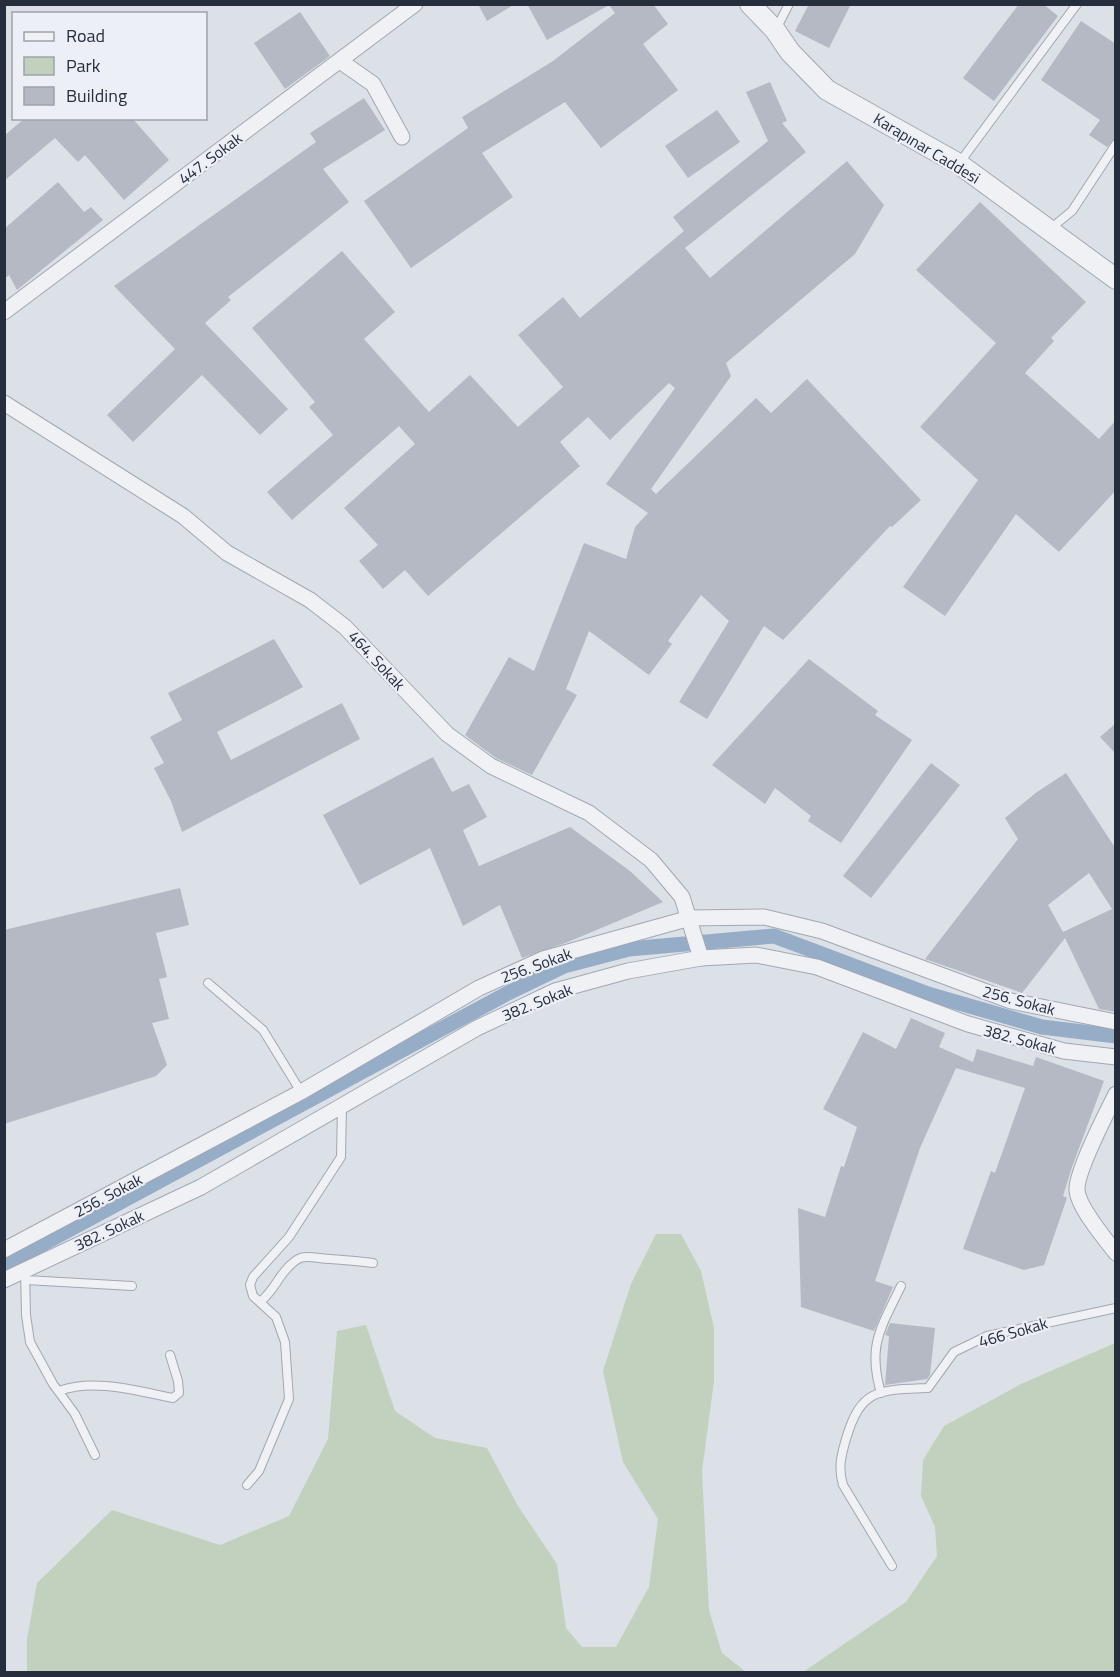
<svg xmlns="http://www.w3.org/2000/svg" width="1120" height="1677" font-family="'Titillium Web',sans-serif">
<rect width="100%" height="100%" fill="#dce0e7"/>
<g fill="#c2d1bd">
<path d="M 656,1234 L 681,1234 L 701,1271 L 714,1328 L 714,1381 L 702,1471 L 709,1610 L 722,1653 L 746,1672 L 27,1672 L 27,1639 L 37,1583 L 112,1510 L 220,1545 L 289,1516 L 328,1439 L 337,1331 L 366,1325 L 395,1411 L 435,1438 L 487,1448 L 518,1506 L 557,1564 L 566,1628 L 582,1647 L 616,1647 L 649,1587 L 658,1519 L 623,1462 L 603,1371 L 631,1284 Z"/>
<path d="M 1115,1343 L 1115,1672 L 803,1672 L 906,1602 L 937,1556 L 935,1527 L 921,1496 L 923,1460 L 944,1426 L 1021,1384 Z"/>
</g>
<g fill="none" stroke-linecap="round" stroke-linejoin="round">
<path stroke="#96adc8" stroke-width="15" d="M 4,1265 L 508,993 L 564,966 L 629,949 L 774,936 L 928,994 L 1042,1027 L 1116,1036"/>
</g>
<g fill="#b4b9c4" fill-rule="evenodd">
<path d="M 478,4 L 515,4 L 487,21 Z"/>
<path d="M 527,4 L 653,4 L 668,24 L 643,44 L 678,90 L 601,148 L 565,102 L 482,153 L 513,197 L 411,268 L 364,201 L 468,128 L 462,117 L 553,61 L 615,13 L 609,5 L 547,40 Z"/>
<path d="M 809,4 L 851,4 L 829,48 L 795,31 Z"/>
<path d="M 1019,4 L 1043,4 L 1058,16 L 994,101 L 963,78 Z"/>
<path d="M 300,12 L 330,56 L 285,89 L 254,43 Z"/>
<path d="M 1081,21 L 1116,44 L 1116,138 L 1107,147 L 1089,135 L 1100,120 L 1041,80 Z"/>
<path d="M 770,82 L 787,121 L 782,123 L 806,152 L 685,248 L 710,278 L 847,161 L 884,205 L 855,254 L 726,363 L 731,376 L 651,489 L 656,494 L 756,398 L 771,413 L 807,379 L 921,500 L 892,527 L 890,526 L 783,640 L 764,626 L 707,719 L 679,702 L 729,621 L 701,595 L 668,641 L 672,644 L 649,675 L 589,631 L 566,689 L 577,695 L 532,775 L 496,758 L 465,735 L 509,657 L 534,671 L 584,543 L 626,559 L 635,527 L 648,513 L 606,484 L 675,388 L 669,383 L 610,440 L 588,417 L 560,442 L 580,466 L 428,596 L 405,570 L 383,589 L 359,561 L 378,545 L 344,508 L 415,444 L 399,426 L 292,520 L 267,492 L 333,435 L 309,407 L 315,402 L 252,328 L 342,251 L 395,312 L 364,339 L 429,412 L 470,375 L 518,427 L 563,387 L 518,335 L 563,297 L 580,318 L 684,231 L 673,217 L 768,141 L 746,92 Z"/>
<path d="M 364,98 L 385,130 L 323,169 L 349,202 L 228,297 L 231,300 L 205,323 L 288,409 L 260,435 L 202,375 L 133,442 L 107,415 L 175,349 L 114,286 L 316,142 L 310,133 Z"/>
<path d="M 717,110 L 740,142 L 688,178 L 665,146 Z"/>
<path d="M 25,118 L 132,118 L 169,160 L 124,200 L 85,155 L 78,162 L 55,138 L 4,181 L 4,136 Z"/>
<path d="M 58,182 L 84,212 L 91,207 L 103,220 L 17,290 L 9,275 L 4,279 L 4,229 Z"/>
<path d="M 980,202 L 1086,302 L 1051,338 L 1054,341 L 1025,373 L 1099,439 L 1116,420 L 1116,490 L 1059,552 L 1016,514 L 945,616 L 903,587 L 978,480 L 920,427 L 996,343 L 916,270 Z"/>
<path d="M 274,639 L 303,687 L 217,732 L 231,760 L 342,703 L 360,739 L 182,832 L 171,801 L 154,768 L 164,763 L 150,737 L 182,720 L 168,693 Z"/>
<path d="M 809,659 L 878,711 L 875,715 L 912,740 L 841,843 L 808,821 L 811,816 L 775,788 L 765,804 L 712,765 Z"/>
<path d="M 1116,723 L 1116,754 L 1100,737 Z"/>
<path d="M 433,757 L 452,792 L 469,784 L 487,817 L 463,830 L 479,866 L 570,827 L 630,871 L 663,902 L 568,942 L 522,958 L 500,905 L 463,926 L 430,848 L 360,885 L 323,815 Z"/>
<path d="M 931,763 L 960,785 L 871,898 L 843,876 Z"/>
<path d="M 1066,773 L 1116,849 L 1116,1012 L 1099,1009 L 1065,938 L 1022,993 L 925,959 L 1018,839 L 1005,818 L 1037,792 ZM 1089,873 L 1112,909 L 1063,932 L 1048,905 Z"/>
<path d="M 180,888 L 189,925 L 156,933 L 167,977 L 159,979 L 169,1019 L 152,1023 L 167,1065 L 156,1076 L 4,1124 L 4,930 Z"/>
<path d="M 911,1018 L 945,1033 L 939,1047 L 973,1062 L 977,1049 L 1033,1066 L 1036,1057 L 1104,1081 L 1072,1167 L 1063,1196 L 1067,1198 L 1044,1265 L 1024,1270 L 963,1249 L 991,1171 L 995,1173 L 1025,1088 L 956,1068 L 920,1148 L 875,1281 L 893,1287 L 874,1331 L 801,1307 L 798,1208 L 825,1217 L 841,1166 L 844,1167 L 857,1127 L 823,1109 L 863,1032 L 896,1049 Z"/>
<path d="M 890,1323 L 935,1328 L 930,1375 L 927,1379 L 885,1385 L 889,1336 L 885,1335 Z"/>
</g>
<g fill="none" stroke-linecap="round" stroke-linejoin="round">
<defs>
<g id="service">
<path d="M 776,29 L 789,4"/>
<path d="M 960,162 L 1077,4"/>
<path d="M 1050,229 L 1072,211 L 1116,144"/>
<path d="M 208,983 L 263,1030 L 301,1092"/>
<path d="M 25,1270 L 26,1315 L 30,1342 L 53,1384 L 75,1414 L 95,1455"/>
<path d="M 26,1280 L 132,1286"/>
<path d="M 261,1301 C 272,1292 276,1282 284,1272 C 302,1250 308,1258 330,1259 C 344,1260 358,1261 373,1263"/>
<path d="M 59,1391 C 94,1378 137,1391 173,1398 L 179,1393 L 178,1381 L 170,1355"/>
<path d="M 881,1393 C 867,1345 881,1328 901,1286"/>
<path d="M 247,1485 L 259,1471 L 289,1399 L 285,1342 L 276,1317 L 253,1296 L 250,1285 L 253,1277 L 289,1237 L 341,1157 L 342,1105"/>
<path d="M 892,1566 L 843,1485 C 838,1468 841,1456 846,1439 C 861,1388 879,1390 928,1388 L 954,1352 L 987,1336 L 1116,1308"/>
</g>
<g id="minor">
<path d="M 340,61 L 373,84 L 402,137"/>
<path d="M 4,312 L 415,4"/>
<path d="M 4,403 L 183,516 L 227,553 L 310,600 L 345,627 L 447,734 L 491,766 L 589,813 L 651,860 L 682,897 L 701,958"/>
<path d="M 1116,1094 C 1107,1112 1076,1172 1077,1190 C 1078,1207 1105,1239 1116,1253"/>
<path d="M 4,1250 L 301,1092 L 479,988 L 543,959 L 690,918 L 764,917 L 822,931 L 1011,1001 L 1116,1022"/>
<path d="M 4,1280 L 201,1187 L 477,1028 L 555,991 L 628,971 L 701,958 L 756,955 L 817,967 L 968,1024 L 1064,1051 L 1116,1057"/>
</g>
<path id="tertiary" d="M 750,4 L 775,30 L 790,52 L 827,90 L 959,164 L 1116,279"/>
</defs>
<use href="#service" stroke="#a2a7b1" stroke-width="10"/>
<use href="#minor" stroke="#a2a7b1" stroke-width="17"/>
<use href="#tertiary" stroke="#a2a7b1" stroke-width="22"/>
<use href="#service" stroke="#eff1f5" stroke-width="8"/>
<use href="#minor" stroke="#eff1f5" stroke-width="15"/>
<use href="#tertiary" stroke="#eff1f5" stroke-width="20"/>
</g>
<g text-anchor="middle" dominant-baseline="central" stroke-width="4.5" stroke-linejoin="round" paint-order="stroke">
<g font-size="16" fill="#262e3d" stroke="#eceff5">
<text transform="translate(927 148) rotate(31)">Karapınar Caddesi</text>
<text transform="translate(210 158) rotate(-37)">447. Sokak</text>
<text transform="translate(377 660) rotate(47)">464. Sokak</text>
<text transform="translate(536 965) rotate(-20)">256. Sokak</text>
<text transform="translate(1019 1000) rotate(15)">256. Sokak</text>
<text transform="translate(537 1002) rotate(-22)">382. Sokak</text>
<text transform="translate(1020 1039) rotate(15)">382. Sokak</text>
<text transform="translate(108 1195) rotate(-28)">256. Sokak</text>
<text transform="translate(109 1230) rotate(-25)">382. Sokak</text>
<text transform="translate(1013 1332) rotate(-16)">466 Sokak</text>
</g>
</g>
<rect width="1120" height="1677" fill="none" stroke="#262e3d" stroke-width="12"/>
<rect x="12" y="12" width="195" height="108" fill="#eceff5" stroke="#9da2ab" stroke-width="1.5"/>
<rect x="24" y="32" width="30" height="9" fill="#eff1f5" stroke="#9da2ab" stroke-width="1.5"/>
<text x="66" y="42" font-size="18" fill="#262e3d">Road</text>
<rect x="24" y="57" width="30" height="18" fill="#c2d1bd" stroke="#9da2ab" stroke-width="1.5"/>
<text x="66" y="72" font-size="18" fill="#262e3d">Park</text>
<rect x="24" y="87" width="30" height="18" fill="#b4b9c4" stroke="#9da2ab" stroke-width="1.5"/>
<text x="66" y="102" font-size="18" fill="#262e3d">Building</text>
</svg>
